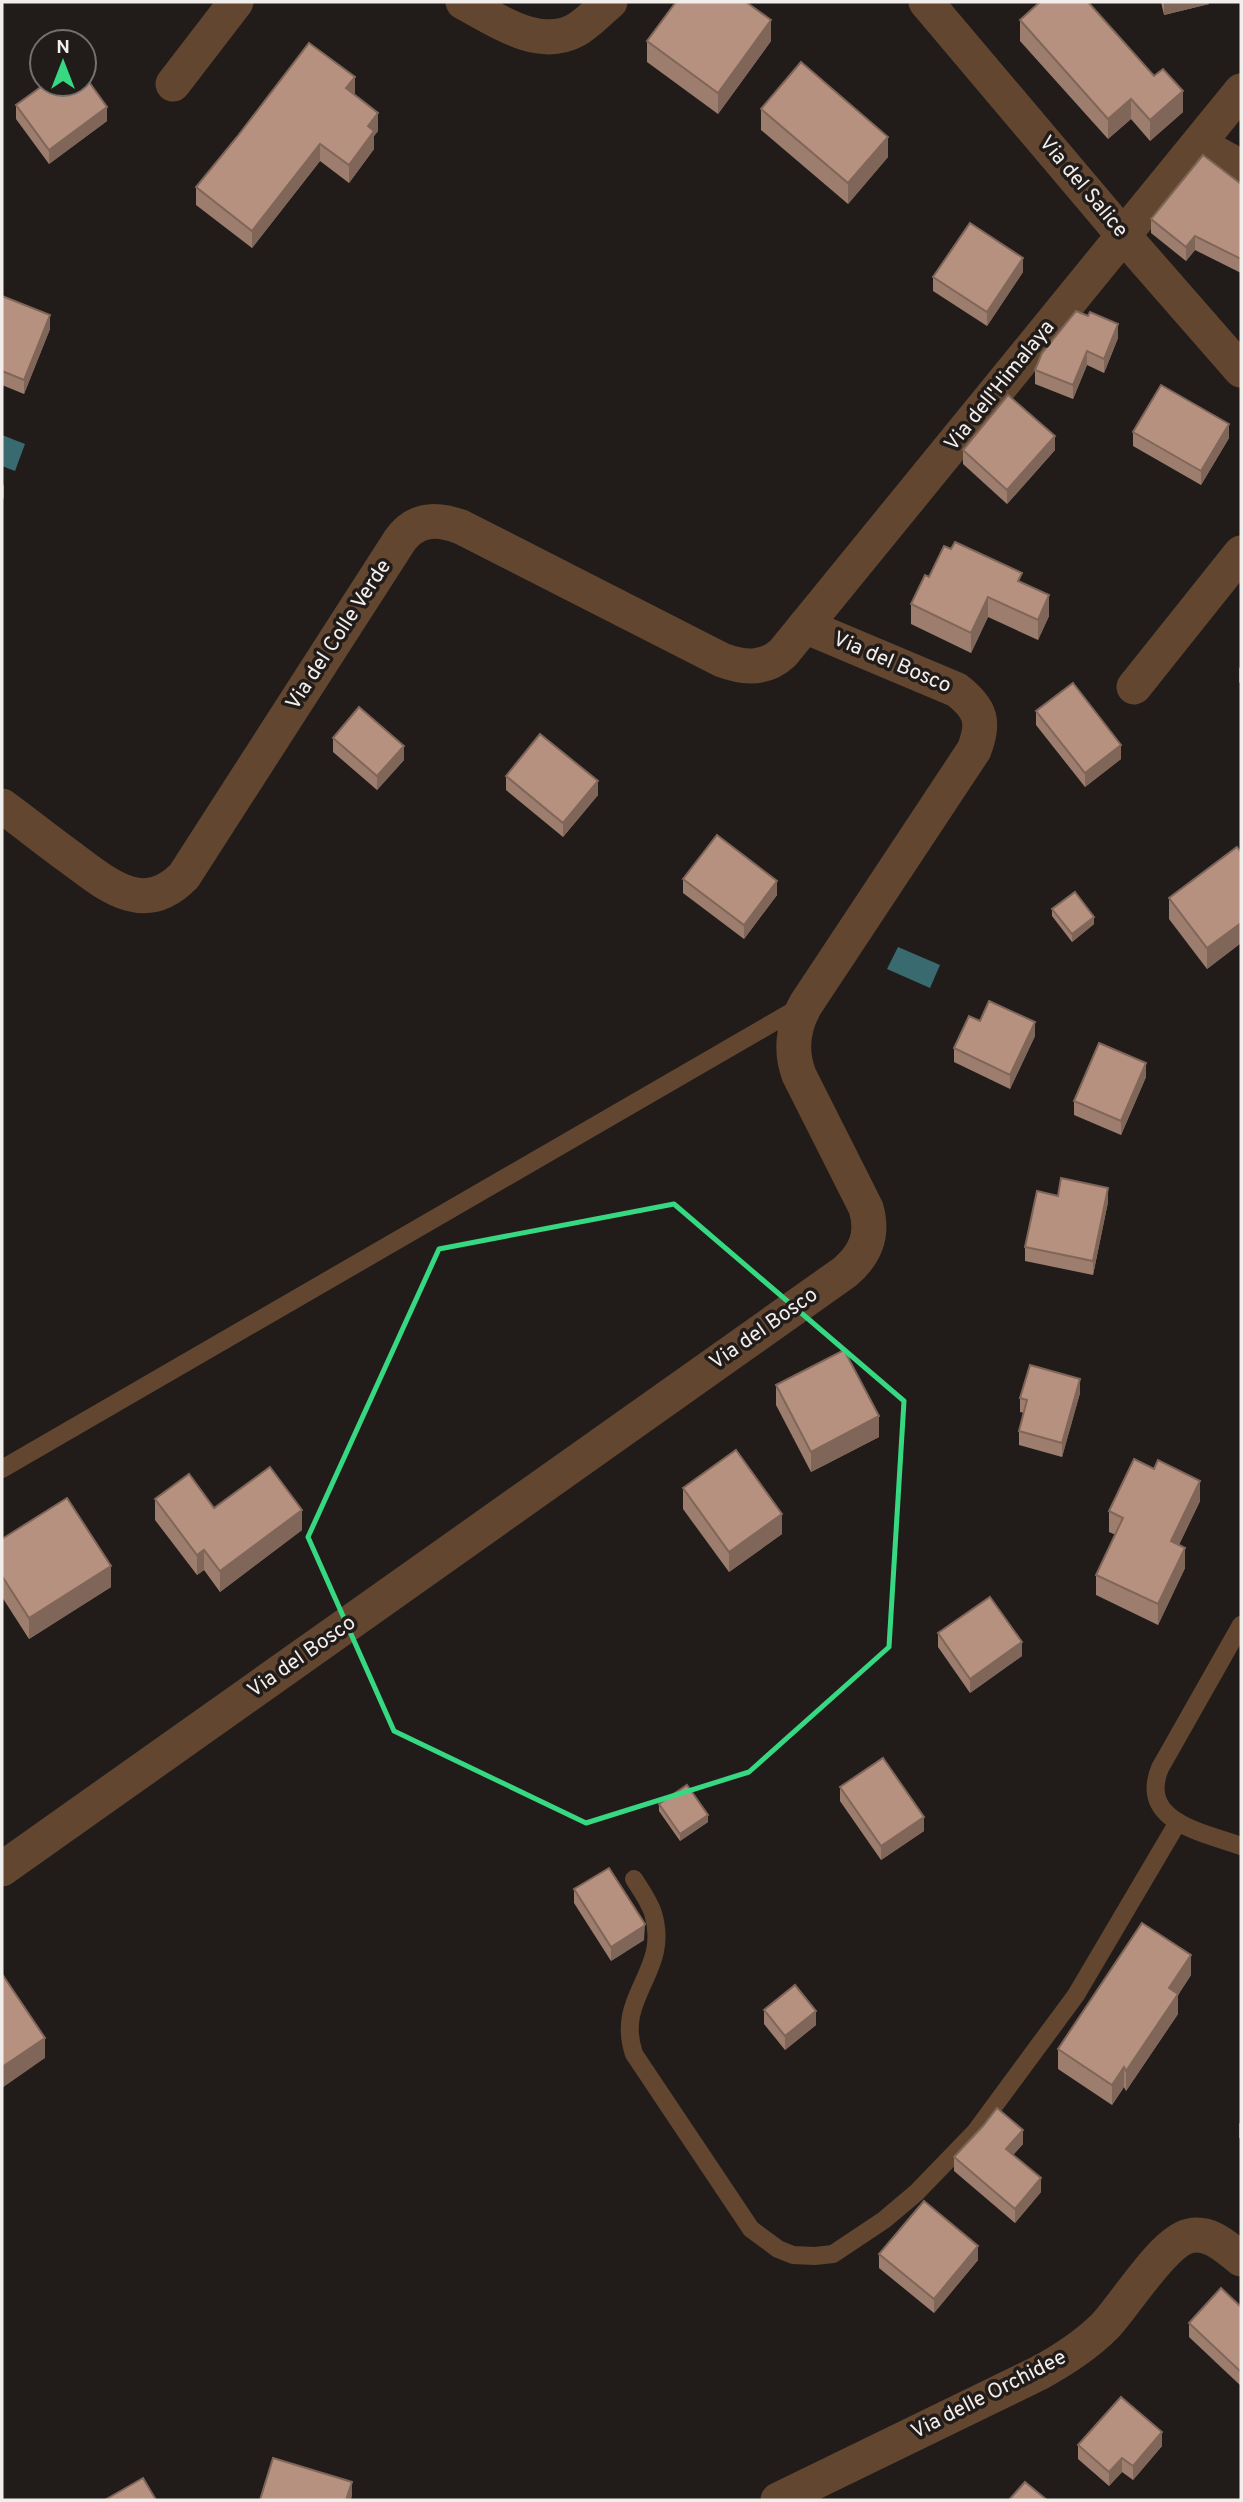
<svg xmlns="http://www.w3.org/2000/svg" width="1243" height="2502" font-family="Overpass,sans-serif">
<rect width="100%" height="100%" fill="#211c1a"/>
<g fill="#396a70">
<path d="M 2,435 L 25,444 L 15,471 L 2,466 Z"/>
<path d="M 898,947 L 940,965 L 930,988 L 887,969 Z"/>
</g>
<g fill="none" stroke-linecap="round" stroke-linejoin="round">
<g stroke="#624630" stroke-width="18">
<path d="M 2,1469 L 800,1007"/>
<path d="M 1241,1625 L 1160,1768 C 1138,1822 1203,1832 1241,1846"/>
<path d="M 634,1879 C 641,1890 649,1901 653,1913 C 671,1973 614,1995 634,2054 L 751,2229 L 778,2249 L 793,2255 L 815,2256 L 833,2254 L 884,2220 L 916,2193 L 975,2132 L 1076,1995 L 1178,1822"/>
</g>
<g stroke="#624630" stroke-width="35">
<path d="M 463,2 C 495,19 538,51 576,30 C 588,23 599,11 610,2"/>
<path d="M 926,2 L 1123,235 L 1241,370"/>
<path d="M 173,84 L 236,2"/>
<path d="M 1199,144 L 1241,167"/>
<path d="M 1134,687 L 1241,553"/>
<path d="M 2,806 C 24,822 45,839 67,855 C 104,882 142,919 184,876 L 400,540 C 416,518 437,518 461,527 L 722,660 C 743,668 765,670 783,653 L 1241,91"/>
<path d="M 2,1869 L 845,1272 C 865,1255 874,1235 866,1208 L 799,1075 C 790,1051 793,1026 806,1004 L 974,750 C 985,722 981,709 957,690 L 805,626"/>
<path d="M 778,2500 L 1039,2373 C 1063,2360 1085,2346 1105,2326 C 1125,2305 1163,2242 1189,2236 C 1210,2231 1226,2247 1241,2259"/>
</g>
</g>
<g fill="#9d7d6d">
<path d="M 1161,2 L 1209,2 L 1209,4 L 1164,15 Z"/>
<path d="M 1020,20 L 1183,112 L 1150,141 L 1131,119 L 1108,139 L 1020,41 Z"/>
<path d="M 647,41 L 771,41 L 718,114 L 647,62 Z"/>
<path d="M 355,95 L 378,131 L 374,136 L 374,149 L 349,183 L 320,161 L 252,248 L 196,205 L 196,187 Z"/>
<path d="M 16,105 L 107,121 L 49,164 L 16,119 Z"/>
<path d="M 761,109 L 888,157 L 848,204 L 761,130 Z"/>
<path d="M 1241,184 L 1241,273 L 1195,250 L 1186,261 L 1151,233 L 1151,219 Z"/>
<path d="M 1023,272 L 987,326 L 933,291 L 933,277 Z"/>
<path d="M 2,296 L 50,329 L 24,394 L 2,385 Z"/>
<path d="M 1118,338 L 1104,373 L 1087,365 L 1073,399 L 1035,384 L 1035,370 Z"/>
<path d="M 1133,432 L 1229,438 L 1201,485 L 1133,446 Z"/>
<path d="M 963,450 L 1055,450 L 1007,504 L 963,464 Z"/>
<path d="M 929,577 L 1022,582 L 1049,616 L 1038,640 L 988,617 L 971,653 L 911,624 L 911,604 Z"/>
<path d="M 1241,667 L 1241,684 L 1239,682 L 1239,668 Z"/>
<path d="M 1036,711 L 1121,759 L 1085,787 L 1036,725 Z"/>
<path d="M 333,738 L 404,760 L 377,790 L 333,752 Z"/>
<path d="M 506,776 L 598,795 L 563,837 L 506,790 Z"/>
<path d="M 1241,852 L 1241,943 L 1207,969 L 1169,919 L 1169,898 Z"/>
<path d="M 683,879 L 777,895 L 744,939 L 683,893 Z"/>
<path d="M 1052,909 L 1094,924 L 1072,942 L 1052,916 Z"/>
<path d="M 980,1021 L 1035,1036 L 1010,1089 L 954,1062 L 954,1048 Z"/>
<path d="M 1146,1077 L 1121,1135 L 1074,1115 L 1074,1101 Z"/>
<path d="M 1108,1202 L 1093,1275 L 1025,1261 L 1025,1247 Z"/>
<path d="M 776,1385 L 879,1437 L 811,1472 L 776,1405 Z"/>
<path d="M 1080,1393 L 1062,1457 L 1019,1445 L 1019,1431 L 1024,1413 L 1020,1412 L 1020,1398 Z"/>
<path d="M 683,1488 L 782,1534 L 729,1572 L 683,1509 Z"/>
<path d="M 155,1499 L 214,1508 L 302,1530 L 220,1592 L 204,1570 L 197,1575 L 155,1520 Z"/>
<path d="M 1200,1501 L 1179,1545 L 1185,1568 L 1158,1625 L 1096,1595 L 1096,1575 L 1116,1535 L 1109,1532 L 1109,1511 Z"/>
<path d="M 2,1539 L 111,1587 L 29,1639 L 2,1597 Z"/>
<path d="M 938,1633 L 1022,1656 L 970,1693 L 938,1647 Z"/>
<path d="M 840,1787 L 924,1831 L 881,1860 L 840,1801 Z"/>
<path d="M 659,1804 L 708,1822 L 680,1841 L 659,1811 Z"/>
<path d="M 574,1889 L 644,1940 L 611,1961 L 574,1903 Z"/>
<path d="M 1191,1975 L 1178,1995 L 1178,2014 L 1126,2091 L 1124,2087 L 1112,2105 L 1058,2069 L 1058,2049 Z"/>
<path d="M 764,2010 L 816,2025 L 785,2050 L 764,2024 Z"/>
<path d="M 1241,2121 L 1241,2139 L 1239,2138 L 1239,2124 Z"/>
<path d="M 1023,2144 L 1013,2155 L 1041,2192 L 1015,2223 L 954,2171 L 954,2157 Z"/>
<path d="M 879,2254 L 978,2260 L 934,2313 L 879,2268 Z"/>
<path d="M 1241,2307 L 1241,2386 L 1189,2337 L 1189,2323 Z"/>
<path d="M 1078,2445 L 1162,2446 L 1133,2480 L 1122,2472 L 1109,2486 L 1078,2459 Z"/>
</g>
<g fill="#806659">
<path d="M 1164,2 L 1209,2 L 1209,4 L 1164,15 Z"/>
<path d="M 771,20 L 771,41 L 718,114 L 718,93 Z"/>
<path d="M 355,77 L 355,95 L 346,88 Z"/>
<path d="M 1183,91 L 1183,112 L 1150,141 L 1150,120 Z"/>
<path d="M 1131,99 L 1131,119 L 1108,139 L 1108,119 Z"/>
<path d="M 107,107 L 107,121 L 49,164 L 49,150 Z"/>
<path d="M 378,113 L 378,131 L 374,136 L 374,149 L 349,183 L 349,165 L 368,126 Z"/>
<path d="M 888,137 L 888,157 L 848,204 L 848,183 Z"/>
<path d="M 320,144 L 320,161 L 252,248 L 252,231 Z"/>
<path d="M 1195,236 L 1195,250 L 1186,261 L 1186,247 Z"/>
<path d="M 1023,258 L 1023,272 L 987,326 L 987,312 Z"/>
<path d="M 50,315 L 50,329 L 24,394 L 24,380 Z"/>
<path d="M 1118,324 L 1118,338 L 1104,373 L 1104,359 Z"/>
<path d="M 1087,351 L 1087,365 L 1073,399 L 1073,385 Z"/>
<path d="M 1229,424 L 1229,438 L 1201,485 L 1201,471 Z"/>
<path d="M 1055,436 L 1055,450 L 1007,504 L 1007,490 Z"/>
<path d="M 4,483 L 4,497 L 2,503 L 2,489 Z"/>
<path d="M 1049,595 L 1049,616 L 1038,640 L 1038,620 Z"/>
<path d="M 988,597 L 988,617 L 971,653 L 971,633 Z"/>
<path d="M 1121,745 L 1121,759 L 1085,787 L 1085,773 Z"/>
<path d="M 404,746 L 404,760 L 377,790 L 377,776 Z"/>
<path d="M 598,781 L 598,795 L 563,837 L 563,823 Z"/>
<path d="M 777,881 L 777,895 L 744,939 L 744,925 Z"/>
<path d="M 1094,917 L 1094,924 L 1072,942 L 1072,934 Z"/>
<path d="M 1241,923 L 1241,943 L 1207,969 L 1207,948 Z"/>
<path d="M 1035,1022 L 1035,1036 L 1010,1089 L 1010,1075 Z"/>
<path d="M 1146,1063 L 1146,1077 L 1121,1135 L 1121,1121 Z"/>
<path d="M 1108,1188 L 1108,1202 L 1093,1275 L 1093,1261 Z"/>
<path d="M 1080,1379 L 1080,1393 L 1062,1457 L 1062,1443 Z"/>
<path d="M 879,1416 L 879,1437 L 811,1472 L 811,1452 Z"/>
<path d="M 1200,1481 L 1200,1501 L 1171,1561 L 1171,1541 Z"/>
<path d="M 302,1510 L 302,1530 L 220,1592 L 220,1571 Z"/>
<path d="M 782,1514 L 782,1534 L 729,1572 L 729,1552 Z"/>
<path d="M 1185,1548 L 1185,1568 L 1158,1625 L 1158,1604 Z"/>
<path d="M 204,1550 L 204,1570 L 197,1575 L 197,1555 Z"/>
<path d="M 111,1566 L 111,1587 L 29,1639 L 29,1618 Z"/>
<path d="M 1022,1642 L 1022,1656 L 970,1693 L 970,1679 Z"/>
<path d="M 708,1815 L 708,1822 L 680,1841 L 680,1834 Z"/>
<path d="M 924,1817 L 924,1831 L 881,1860 L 881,1846 Z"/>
<path d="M 645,1924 L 644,1940 L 611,1961 L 611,1947 Z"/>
<path d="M 1191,1955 L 1191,1975 L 1178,1995 L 1178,2014 L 1126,2091 L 1126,2071 L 1169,1988 Z"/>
<path d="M 816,2011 L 816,2025 L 785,2050 L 785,2036 Z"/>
<path d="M 45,2038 L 45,2058 L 2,2088 L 2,2067 Z"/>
<path d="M 1124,2067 L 1124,2087 L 1112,2105 L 1112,2085 Z"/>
<path d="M 1023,2130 L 1023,2144 L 1006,2163 L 1006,2149 Z"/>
<path d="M 1041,2178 L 1041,2192 L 1015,2223 L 1015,2209 Z"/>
<path d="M 978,2246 L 978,2260 L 934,2313 L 934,2299 Z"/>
<path d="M 1162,2432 L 1162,2446 L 1133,2480 L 1133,2466 Z"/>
<path d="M 1122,2458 L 1122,2472 L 1109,2486 L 1109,2472 Z"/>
<path d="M 352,2482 L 352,2496 L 351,2500 L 346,2500 Z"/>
</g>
<g fill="#b7917f" stroke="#806659" stroke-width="2">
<path d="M 676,2 L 746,2 L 771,20 L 718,93 L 647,41 Z"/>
<path d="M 1040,2 L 1088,2 L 1154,76 L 1163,69 L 1183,91 L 1150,120 L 1131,99 L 1108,119 L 1020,20 Z"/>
<path d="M 309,43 L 355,77 L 346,88 L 378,113 L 368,126 L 374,131 L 349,165 L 320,144 L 252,231 L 196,187 L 237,137 Z"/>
<path d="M 801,62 L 888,137 L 848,183 L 761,109 Z"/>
<path d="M 84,75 L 107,107 L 49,150 L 16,105 L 45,84 L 84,84 Z"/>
<path d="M 1203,155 L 1241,184 L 1241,259 L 1195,236 L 1186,247 L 1151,219 Z"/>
<path d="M 970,223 L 1023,258 L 987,312 L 933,277 Z"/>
<path d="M 2,296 L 50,315 L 24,380 L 2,371 Z"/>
<path d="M 1076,311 L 1088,316 L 1090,312 L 1118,324 L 1104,359 L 1087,351 L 1073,385 L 1035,370 L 1042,353 Z"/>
<path d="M 1161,385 L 1229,424 L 1201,471 L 1133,432 Z"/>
<path d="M 1008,395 L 1055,436 L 1007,490 L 963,450 Z"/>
<path d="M 955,542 L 1022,573 L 1018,581 L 1049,595 L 1038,620 L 988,597 L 971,633 L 911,604 L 925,575 L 929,577 L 944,546 L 951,549 Z"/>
<path d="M 1073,683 L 1121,745 L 1085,773 L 1036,711 Z"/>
<path d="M 359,707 L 404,746 L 377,776 L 333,738 Z"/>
<path d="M 540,734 L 598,781 L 563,823 L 506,776 Z"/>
<path d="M 717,835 L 777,881 L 744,925 L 683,879 Z"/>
<path d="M 1237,847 L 1241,852 L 1241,923 L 1207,948 L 1169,898 Z"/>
<path d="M 1075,892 L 1094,917 L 1072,934 L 1052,909 Z"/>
<path d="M 989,1001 L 1035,1022 L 1010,1075 L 954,1048 L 969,1016 L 980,1021 Z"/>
<path d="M 1099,1043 L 1146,1063 L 1121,1121 L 1074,1101 Z"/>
<path d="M 1061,1178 L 1108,1188 L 1093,1261 L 1025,1247 L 1037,1191 L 1058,1196 Z"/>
<path d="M 844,1350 L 879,1416 L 811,1452 L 776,1385 Z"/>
<path d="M 1030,1365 L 1080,1379 L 1062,1443 L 1019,1431 L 1027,1400 L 1020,1398 Z"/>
<path d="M 736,1450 L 782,1514 L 729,1552 L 683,1488 Z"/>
<path d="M 1134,1459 L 1154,1469 L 1158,1460 L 1200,1481 L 1171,1541 L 1185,1548 L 1158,1604 L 1096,1575 L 1123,1518 L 1109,1511 Z"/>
<path d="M 270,1467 L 302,1510 L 220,1571 L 204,1550 L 197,1555 L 155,1499 L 189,1474 L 214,1508 Z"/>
<path d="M 67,1498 L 111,1566 L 29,1618 L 2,1576 L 2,1539 Z"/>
<path d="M 990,1597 L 1022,1642 L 970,1679 L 938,1633 Z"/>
<path d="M 883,1758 L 924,1817 L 881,1846 L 840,1787 Z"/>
<path d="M 687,1785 L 708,1815 L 680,1834 L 659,1804 Z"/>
<path d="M 609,1868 L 645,1924 L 644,1926 L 611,1947 L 574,1889 Z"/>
<path d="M 1142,1923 L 1191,1955 L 1169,1988 L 1178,1994 L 1126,2071 L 1124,2067 L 1112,2085 L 1058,2049 Z"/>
<path d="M 2,1974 L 45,2038 L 2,2067 Z"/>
<path d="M 795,1985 L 816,2011 L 785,2036 L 764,2010 Z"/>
<path d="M 997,2108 L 1023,2130 L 1006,2149 L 1041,2178 L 1015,2209 L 954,2157 L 983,2126 Z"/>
<path d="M 924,2201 L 978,2246 L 934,2299 L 879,2254 Z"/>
<path d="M 1221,2288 L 1241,2307 L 1241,2372 L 1189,2323 Z"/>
<path d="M 1121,2397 L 1162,2432 L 1133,2466 L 1122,2458 L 1109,2472 L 1078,2445 Z"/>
<path d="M 273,2458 L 352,2482 L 346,2500 L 260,2500 Z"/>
<path d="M 143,2478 L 156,2500 L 105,2500 Z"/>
<path d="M 1025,2482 L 1047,2500 L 1009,2500 Z"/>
</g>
<path fill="none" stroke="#36d881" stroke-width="5" stroke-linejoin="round" d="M 674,1204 L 904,1401 L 889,1647 L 749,1772 L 586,1823 L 394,1731 L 308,1537 L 439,1249 Z"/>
<g text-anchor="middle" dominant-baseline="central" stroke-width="7" stroke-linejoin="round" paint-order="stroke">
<g font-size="21" fill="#f2eeec" stroke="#211c1a">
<text transform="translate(1083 187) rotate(50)">Via del Salice</text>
<text transform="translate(1000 386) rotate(-51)">Via dell'Himalaya</text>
<text transform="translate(339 635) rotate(-57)">Via del Colle Verde</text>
<text transform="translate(892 663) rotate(23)">Via del Bosco</text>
<text transform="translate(764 1329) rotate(-35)">Via del Bosco</text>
<text transform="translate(302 1657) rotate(-35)">Via del Bosco</text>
<text transform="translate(989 2395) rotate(-27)">Via delle Orchidee</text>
</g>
</g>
<rect width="1243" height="2502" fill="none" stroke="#f2eeec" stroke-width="7"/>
<g transform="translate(63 63)"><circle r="33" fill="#211c1a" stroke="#75706e" stroke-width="2"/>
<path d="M0-5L12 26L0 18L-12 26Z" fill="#36d881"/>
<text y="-10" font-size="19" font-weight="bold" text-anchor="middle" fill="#f2eeec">N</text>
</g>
</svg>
